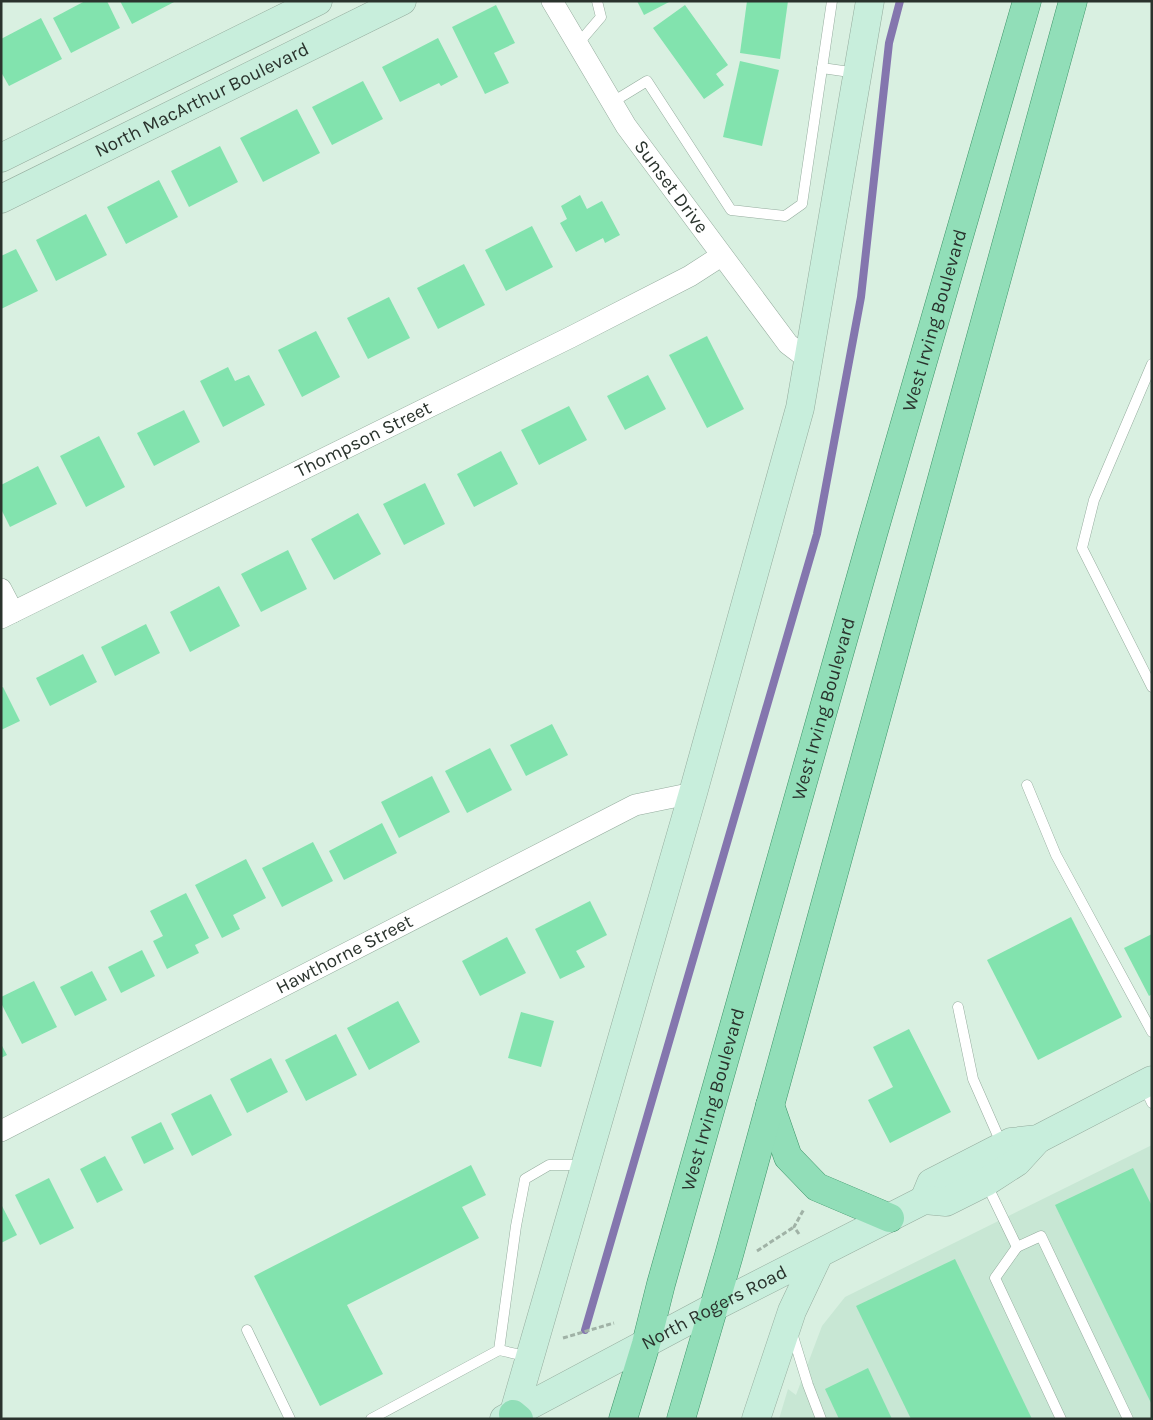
<svg xmlns="http://www.w3.org/2000/svg" width="1153" height="1420" font-family="Karla,sans-serif">
<rect width="100%" height="100%" fill="#d9f0e1"/>
<path fill="#c8e7d4" d="M 1152,1145 L 1152,1419 L 779,1419 L 788,1389 L 796,1395 L 822,1326 L 845,1297 Z"/>
<g fill="none" stroke-linecap="round" stroke-linejoin="round">
<path stroke="#8476ae" stroke-width="8" d="M 585,1330 L 817,534 L 861,297 L 889,43 L 900,1"/>
</g>
<g fill="#82e3ae">
<path d="M 85,1 L 107,1 L 120,28 L 71,53 L 53,18 Z"/>
<path d="M 120,1 L 176,1 L 132,24 Z"/>
<path d="M 637,1 L 671,1 L 644,15 Z"/>
<path d="M 747,1 L 788,1 L 780,59 L 740,53 Z"/>
<path d="M 496,5 L 515,43 L 494,53 L 509,83 L 485,94 L 452,27 Z"/>
<path d="M 685,5 L 728,65 L 716,74 L 724,85 L 704,99 L 653,28 Z"/>
<path d="M 41,18 L 62,59 L 9,86 L 1,72 L 1,39 Z"/>
<path d="M 438,38 L 458,77 L 441,86 L 439,83 L 400,102 L 382,67 Z"/>
<path d="M 740,61 L 779,70 L 762,146 L 723,137 Z"/>
<path d="M 363,81 L 383,119 L 332,145 L 312,107 Z"/>
<path d="M 297,109 L 320,153 L 263,182 L 240,138 Z"/>
<path d="M 220,146 L 238,182 L 189,207 L 171,171 Z"/>
<path d="M 159,180 L 178,217 L 126,244 L 107,207 Z"/>
<path d="M 580,195 L 587,209 L 602,201 L 620,235 L 605,243 L 603,238 L 576,252 L 560,223 L 567,219 L 561,206 Z"/>
<path d="M 86,214 L 107,255 L 56,281 L 36,240 Z"/>
<path d="M 532,226 L 553,267 L 506,291 L 485,250 Z"/>
<path d="M 16,249 L 38,291 L 1,309 L 1,256 Z"/>
<path d="M 464,264 L 485,305 L 438,329 L 417,288 Z"/>
<path d="M 389,297 L 410,338 L 368,359 L 347,318 Z"/>
<path d="M 316,331 L 340,377 L 302,397 L 278,350 Z"/>
<path d="M 707,336 L 744,409 L 707,428 L 669,355 Z"/>
<path d="M 228,367 L 235,381 L 249,375 L 265,405 L 223,427 L 200,381 Z"/>
<path d="M 648,375 L 666,409 L 625,430 L 607,396 Z"/>
<path d="M 569,406 L 587,440 L 539,465 L 521,430 Z"/>
<path d="M 184,410 L 200,442 L 154,466 L 137,433 Z"/>
<path d="M 99,436 L 125,487 L 86,507 L 60,456 Z"/>
<path d="M 501,451 L 518,484 L 474,507 L 457,474 Z"/>
<path d="M 38,466 L 57,504 L 10,527 L 1,509 L 1,485 Z"/>
<path d="M 425,483 L 445,524 L 404,545 L 383,504 Z"/>
<path d="M 358,513 L 381,554 L 334,580 L 311,539 Z"/>
<path d="M 288,550 L 307,589 L 261,612 L 241,574 Z"/>
<path d="M 219,586 L 240,626 L 190,652 L 170,612 Z"/>
<path d="M 146,624 L 160,653 L 115,676 L 101,647 Z"/>
<path d="M 83,654 L 97,682 L 50,706 L 36,678 Z"/>
<path d="M 3,687 L 20,721 L 1,730 L 1,688 Z"/>
<path d="M 552,724 L 568,755 L 526,776 L 510,745 Z"/>
<path d="M 490,748 L 512,790 L 467,813 L 445,771 Z"/>
<path d="M 432,776 L 450,812 L 399,838 L 381,802 Z"/>
<path d="M 382,823 L 397,853 L 344,880 L 329,851 Z"/>
<path d="M 313,842 L 333,881 L 282,907 L 262,868 Z"/>
<path d="M 246,859 L 266,898 L 233,915 L 240,929 L 222,938 L 195,885 Z"/>
<path d="M 186,893 L 209,938 L 195,945 L 199,953 L 167,969 L 153,941 L 163,936 L 150,911 Z"/>
<path d="M 590,901 L 607,935 L 576,951 L 585,967 L 560,979 L 535,929 Z"/>
<path d="M 1071,917 L 1122,1017 L 1038,1060 L 987,960 Z"/>
<path d="M 1152,934 L 1152,994 L 1149,996 L 1124,948 Z"/>
<path d="M 507,937 L 526,973 L 480,996 L 462,961 Z"/>
<path d="M 142,950 L 155,976 L 121,993 L 108,967 Z"/>
<path d="M 92,971 L 107,1000 L 75,1016 L 60,987 Z"/>
<path d="M 34,981 L 57,1027 L 22,1044 L 1,1003 L 1,997 Z"/>
<path d="M 398,1001 L 420,1042 L 369,1070 L 347,1028 Z"/>
<path d="M 521,1012 L 554,1021 L 541,1067 L 508,1058 Z"/>
<path d="M 909,1029 L 951,1112 L 890,1143 L 868,1100 L 893,1087 L 873,1047 Z"/>
<path d="M 336,1034 L 357,1075 L 306,1101 L 285,1060 Z"/>
<path d="M 1,1044 L 7,1055 L 1,1058 Z"/>
<path d="M 271,1058 L 288,1092 L 247,1113 L 230,1079 Z"/>
<path d="M 211,1094 L 232,1135 L 192,1156 L 171,1114 Z"/>
<path d="M 161,1122 L 174,1149 L 144,1164 L 131,1137 Z"/>
<path d="M 105,1156 L 123,1190 L 97,1203 L 80,1169 Z"/>
<path d="M 471,1165 L 486,1195 L 462,1207 L 479,1238 L 347,1305 L 383,1374 L 320,1406 L 254,1276 Z"/>
<path d="M 1133,1168 L 1152,1206 L 1152,1405 L 1055,1205 Z"/>
<path d="M 49,1178 L 74,1228 L 40,1245 L 15,1195 Z"/>
<path d="M 1,1204 L 17,1235 L 1,1243 Z"/>
<path d="M 955,1259 L 1032,1419 L 911,1419 L 856,1306 Z"/>
<path d="M 868,1368 L 892,1419 L 839,1419 L 825,1389 Z"/>
</g>
<g fill="none" stroke-linecap="round" stroke-linejoin="round">
<defs>
<g id="lane">
<path d="M 577,45 L 601,17 L 597,1"/>
<path d="M 822,68 L 857,73"/>
<path d="M 611,103 L 647,81 L 731,210 L 785,216 L 802,204 L 832,1"/>
<path d="M 1152,364 L 1094,500 L 1082,548 L 1152,687"/>
<path d="M 1027,785 L 1056,855 L 1152,1032"/>
<path d="M 958,1007 L 973,1079 L 1002,1145"/>
<path d="M 1144,1086 L 1152,1103"/>
<path d="M 986,1183 L 1017,1247 L 995,1278 L 1061,1419"/>
<path d="M 1017,1247 L 1041,1236 L 1128,1419"/>
<path d="M 247,1330 L 290,1419"/>
<path d="M 792,1333 L 808,1385 L 821,1419"/>
<path d="M 499,1350 L 530,1357"/>
<path d="M 371,1419 L 499,1350 L 516,1226 L 525,1179 L 549,1165 L 584,1165"/>
</g>
<g id="street">
<path id="s1" d="M 552,1 L 626,126 L 788,344 L 809,360"/>
<path d="M 1,589 L 13,612"/>
<path id="s2" d="M 1,618 L 571,337 L 690,276 L 721,256"/>
<path id="s3" d="M 1,1131 L 635,805 L 693,793"/>
</g>
<g id="secondary">
<path d="M 1,158 L 318,1"/>
<path id="s4" d="M 1,199 L 402,1"/>
<path d="M 924,1200 L 931,1183 L 1011,1142 L 1038,1139 L 1152,1080"/>
<path id="s5" d="M 504,1419 L 714,1307 L 924,1200 L 946,1202 L 986,1182 L 1017,1162 L 1038,1139"/>
<path d="M 512,1419 L 693,793 L 800,408 L 870,1"/>
<path d="M 756,1419 L 792,1311 L 819,1254"/>
</g>
<g id="primary">
<path d="M 770,1105 L 788,1157 L 817,1187 L 890,1218"/>
<path d="M 513,1414 L 519,1419"/>
<path id="s6" d="M 623,1419 L 646,1344 L 661,1284 L 873,534 L 1027,1"/>
<path d="M 681,1419 L 729,1255 L 1073,1"/>
</g>
</defs>
<use href="#lane" stroke="#95ac9e" stroke-width="11"/>
<use href="#street" stroke="#95ac9e" stroke-width="22"/>
<use href="#secondary" stroke="#95ac9e" stroke-width="29"/>
<use href="#primary" stroke="#3d9469" stroke-width="29"/>
<g stroke="#a0b2a6" stroke-width="3" stroke-dasharray="5 2.5" stroke-linecap="butt">
<path d="M 799,1234 L 794,1227 L 804,1209"/>
<path d="M 757,1251 L 794,1227"/>
<path d="M 563,1338 L 614,1323"/>
</g>
<use href="#lane" stroke="#fff" stroke-width="10"/>
<use href="#street" stroke="#fff" stroke-width="21"/>
<use href="#secondary" stroke="#c8eedc" stroke-width="28"/>
<use href="#primary" stroke="#91deb8" stroke-width="28"/>
</g>
<g text-anchor="middle" dominant-baseline="central" stroke-width="4.5" stroke-linejoin="round" paint-order="stroke">
<g font-size="19" fill="#2a332d" stroke="#fff">
<text stroke="none"><textPath href="#s4" startOffset="224">North MacArthur Boulevard</textPath></text>
<text stroke="none"><textPath href="#s1" startOffset="221">Sunset Drive</textPath></text>
<text stroke="none"><textPath href="#s6" startOffset="1142">West Irving Boulevard</textPath></text>
<text stroke="none"><textPath href="#s2" startOffset="404">Thompson Street</textPath></text>
<text stroke="none"><textPath href="#s6" startOffset="738">West Irving Boulevard</textPath></text>
<text stroke="none"><textPath href="#s3" startOffset="386">Hawthorne Street</textPath></text>
<text stroke="none"><textPath href="#s6" startOffset="332">West Irving Boulevard</textPath></text>
<text stroke="none"><textPath href="#s5" startOffset="238">North Rogers Road</textPath></text>
</g>
</g>
<rect width="1153" height="1420" fill="none" stroke="#2a332d" stroke-width="5"/>
</svg>
